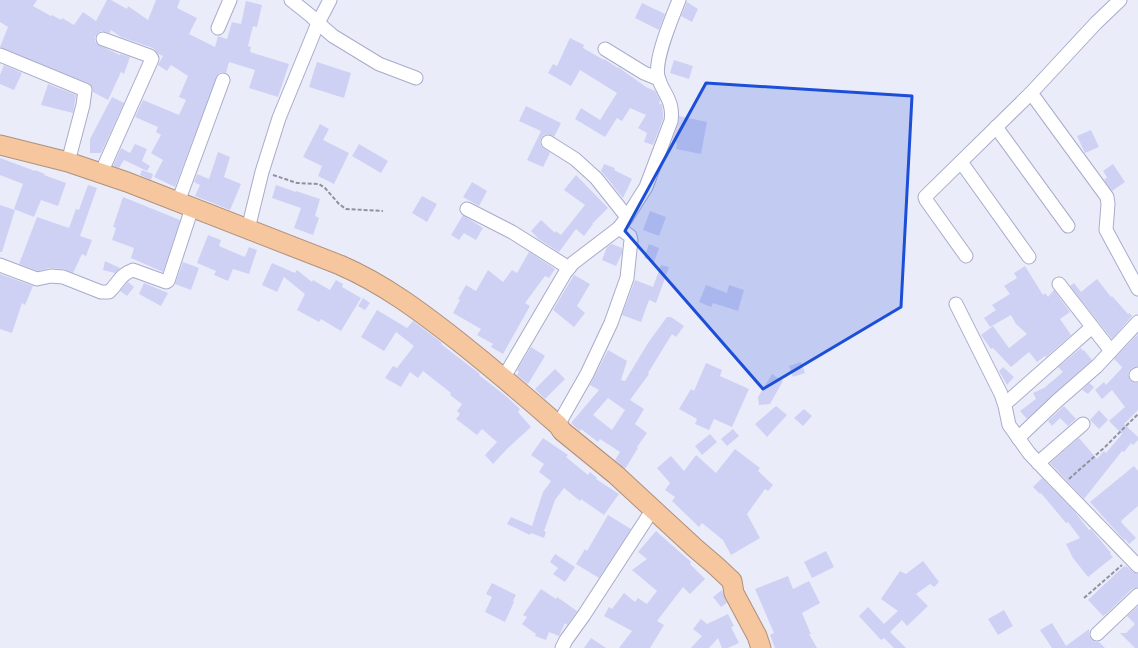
<svg xmlns="http://www.w3.org/2000/svg" width="1138" height="648" font-family="Signika,sans-serif">
<rect width="100%" height="100%" fill="#ebecfa"/>
<g fill="#ced1f4" fill-rule="evenodd">
<path d="M 0,0 L 37,0 L 33,6 L 51,16 L 52,15 L 61,20 L 62,18 L 74,25 L 83,12 L 96,21 L 107,0 L 111,0 L 127,9 L 128,6 L 148,20 L 156,0 L 180,0 L 177,8 L 197,18 L 189,34 L 215,47 L 218,36 L 227,39 L 232,22 L 241,24 L 246,1 L 262,5 L 257,27 L 253,26 L 248,46 L 251,47 L 250,52 L 289,64 L 278,97 L 249,88 L 255,70 L 229,62 L 226,73 L 221,72 L 218,74 L 175,187 L 154,177 L 163,160 L 151,153 L 161,135 L 156,132 L 158,127 L 135,117 L 143,100 L 179,115 L 186,100 L 179,97 L 188,76 L 171,65 L 167,71 L 158,65 L 163,56 L 158,54 L 153,48 L 121,37 L 111,30 L 110,33 L 101,31 L 98,33 L 95,37 L 95,41 L 97,44 L 120,55 L 120,54 L 130,57 L 124,74 L 121,72 L 108,100 L 93,92 L 92,87 L 88,83 L 0,47 L 8,27 L 0,22 Z"/>
<path d="M 687,2 L 698,9 L 692,22 L 681,16 Z"/>
<path d="M 642,3 L 665,14 L 659,30 L 635,18 Z"/>
<path d="M 570,38 L 584,45 L 583,48 L 604,60 L 604,59 L 618,68 L 618,67 L 646,87 L 655,91 L 660,100 L 659,103 L 662,105 L 663,114 L 663,119 L 653,145 L 644,142 L 647,133 L 638,128 L 646,115 L 630,108 L 622,121 L 617,118 L 605,137 L 575,119 L 581,108 L 600,120 L 617,93 L 580,70 L 571,86 L 548,73 L 553,64 L 557,66 Z"/>
<path d="M 674,60 L 693,66 L 689,79 L 670,73 Z"/>
<path d="M 317,62 L 351,73 L 344,98 L 309,87 Z"/>
<path d="M 4,65 L 22,73 L 14,90 L 0,84 L 0,75 Z"/>
<path d="M 48,84 L 76,95 L 73,113 L 41,105 Z"/>
<path d="M 112,97 L 124,103 L 101,153 L 90,153 L 90,139 Z"/>
<path d="M 526,106 L 561,123 L 554,137 L 548,134 L 544,135 L 541,138 L 540,142 L 541,146 L 550,153 L 543,167 L 527,160 L 541,131 L 519,121 Z"/>
<path d="M 679,116 L 707,122 L 701,154 L 676,149 L 677,143 L 672,141 L 678,124 Z"/>
<path d="M 320,124 L 329,129 L 323,140 L 349,153 L 334,184 L 318,176 L 322,166 L 303,157 Z"/>
<path d="M 1091,130 L 1099,147 L 1085,153 L 1077,136 Z"/>
<path d="M 135,144 L 147,149 L 142,161 L 150,166 L 147,171 L 124,160 L 119,168 L 113,166 L 121,148 L 130,153 Z"/>
<path d="M 359,144 L 388,161 L 381,173 L 352,156 Z"/>
<path d="M 218,152 L 230,157 L 224,177 L 241,184 L 230,210 L 195,196 L 200,185 L 194,182 L 197,174 L 209,179 Z"/>
<path d="M 0,158 L 35,171 L 35,170 L 45,174 L 44,175 L 66,183 L 58,206 L 41,200 L 34,217 L 14,209 L 23,184 L 0,175 Z"/>
<path d="M 604,164 L 615,168 L 614,170 L 632,179 L 623,198 L 613,186 L 613,185 L 601,171 Z"/>
<path d="M 1113,164 L 1125,182 L 1112,191 L 1104,180 L 1107,177 L 1103,171 Z"/>
<path d="M 142,170 L 153,174 L 151,180 L 140,175 Z"/>
<path d="M 576,175 L 608,208 L 592,224 L 593,224 L 584,236 L 576,229 L 559,252 L 537,238 L 537,237 L 531,231 L 541,220 L 555,233 L 556,231 L 561,235 L 585,205 L 564,190 Z"/>
<path d="M 472,182 L 487,191 L 479,206 L 463,197 Z"/>
<path d="M 88,185 L 97,188 L 80,236 L 92,240 L 86,256 L 82,254 L 73,273 L 64,269 L 49,268 L 38,271 L 19,264 L 37,217 L 69,228 L 76,209 L 79,210 Z"/>
<path d="M 276,185 L 296,192 L 296,191 L 320,199 L 315,216 L 319,218 L 313,235 L 294,228 L 301,208 L 272,198 Z"/>
<path d="M 422,196 L 437,204 L 427,222 L 412,213 Z"/>
<path d="M 123,197 L 180,220 L 163,272 L 131,258 L 134,248 L 112,240 L 116,228 L 113,227 Z"/>
<path d="M 0,205 L 15,210 L 2,252 L 0,252 Z"/>
<path d="M 650,211 L 666,217 L 659,236 L 643,230 Z"/>
<path d="M 463,215 L 483,228 L 476,240 L 464,233 L 459,240 L 451,235 Z"/>
<path d="M 208,235 L 221,240 L 219,246 L 245,257 L 249,247 L 257,250 L 249,274 L 233,269 L 228,281 L 214,275 L 216,271 L 197,263 Z"/>
<path d="M 612,244 L 622,248 L 622,253 L 616,266 L 602,260 L 607,247 Z"/>
<path d="M 649,244 L 659,248 L 654,262 L 644,258 Z"/>
<path d="M 529,252 L 555,269 L 549,278 L 545,276 L 525,303 L 530,306 L 503,354 L 491,347 L 493,344 L 477,335 L 481,329 L 453,313 L 460,300 L 458,299 L 466,285 L 476,291 L 488,270 L 503,282 L 512,270 L 517,273 Z"/>
<path d="M 105,261 L 120,268 L 115,273 L 103,270 Z"/>
<path d="M 183,262 L 199,268 L 191,290 L 175,284 Z"/>
<path d="M 272,263 L 295,273 L 297,270 L 312,282 L 313,280 L 330,290 L 336,280 L 343,284 L 342,287 L 361,298 L 341,331 L 321,319 L 319,322 L 297,310 L 305,294 L 284,277 L 277,292 L 262,285 Z"/>
<path d="M 661,265 L 669,267 L 656,303 L 649,300 L 641,322 L 622,315 L 635,280 L 653,287 Z"/>
<path d="M 1025,266 L 1043,295 L 1045,293 L 1048,297 L 1054,290 L 1070,312 L 1060,319 L 1071,335 L 1046,357 L 1045,356 L 1037,362 L 1029,352 L 1011,367 L 993,348 L 991,349 L 981,335 L 993,326 L 1009,348 L 1027,334 L 1016,324 L 1011,315 L 990,327 L 984,318 L 996,310 L 992,305 L 1010,294 L 1004,286 L 1017,278 L 1014,273 Z"/>
<path d="M 0,274 L 33,286 L 25,305 L 22,303 L 12,333 L 0,329 Z"/>
<path d="M 574,275 L 590,284 L 577,306 L 585,313 L 574,327 L 553,310 Z"/>
<path d="M 1097,279 L 1111,297 L 1112,296 L 1128,314 L 1130,313 L 1132,316 L 1112,339 L 1070,286 L 1074,283 L 1081,292 Z"/>
<path d="M 128,282 L 134,287 L 127,296 L 120,291 Z"/>
<path d="M 144,283 L 168,293 L 161,306 L 139,294 Z"/>
<path d="M 706,285 L 727,293 L 729,285 L 744,290 L 738,311 L 713,303 L 711,307 L 699,302 Z"/>
<path d="M 363,298 L 370,303 L 365,310 L 358,306 Z"/>
<path d="M 377,310 L 407,328 L 413,321 L 433,336 L 442,343 L 441,344 L 480,374 L 479,375 L 507,397 L 520,409 L 518,412 L 531,427 L 507,449 L 493,464 L 485,455 L 497,442 L 482,429 L 477,435 L 456,419 L 460,414 L 457,411 L 462,404 L 450,395 L 451,393 L 423,371 L 418,378 L 410,372 L 401,387 L 385,378 L 393,366 L 397,368 L 414,346 L 396,332 L 384,351 L 361,337 Z"/>
<path d="M 667,317 L 671,317 L 684,326 L 676,337 L 672,334 L 648,373 L 649,374 L 630,400 L 644,409 L 635,424 L 647,433 L 637,447 L 638,448 L 625,469 L 615,460 L 620,452 L 600,439 L 598,442 L 581,429 L 580,431 L 571,423 L 599,390 L 590,385 L 608,350 L 627,361 L 621,380 L 625,381 L 648,343 ZM 608,398 L 625,410 L 612,430 L 593,415 Z"/>
<path d="M 1138,334 L 1138,366 L 1132,368 L 1129,371 L 1128,375 L 1131,381 L 1138,383 L 1138,410 L 1124,424 L 1138,437 L 1138,440 L 1133,445 L 1131,443 L 1124,452 L 1122,451 L 1084,499 L 1050,463 L 1079,438 L 1097,459 L 1104,451 L 1106,453 L 1122,434 L 1109,421 L 1125,407 L 1112,390 L 1102,399 L 1095,390 L 1104,382 L 1106,385 L 1121,369 L 1122,367 L 1114,359 Z"/>
<path d="M 531,347 L 545,356 L 528,384 L 517,375 L 519,372 L 517,370 Z"/>
<path d="M 1081,348 L 1083,351 L 1084,350 L 1092,360 L 1027,419 L 1020,411 L 1036,399 L 1033,393 L 1044,388 L 1063,372 L 1058,367 Z"/>
<path d="M 801,362 L 805,373 L 793,377 L 789,366 Z"/>
<path d="M 706,363 L 722,370 L 720,376 L 749,389 L 732,427 L 714,419 L 709,430 L 695,424 L 697,419 L 679,409 L 691,389 L 694,391 Z"/>
<path d="M 1003,367 L 1014,377 L 1007,385 L 999,371 Z"/>
<path d="M 555,369 L 565,379 L 545,399 L 535,389 Z"/>
<path d="M 772,374 L 783,381 L 770,404 L 759,405 L 758,397 Z"/>
<path d="M 1089,383 L 1094,387 L 1088,394 L 1082,390 Z"/>
<path d="M 776,406 L 787,415 L 767,437 L 755,424 Z"/>
<path d="M 1064,406 L 1076,419 L 1068,426 L 1060,418 L 1052,426 L 1048,421 Z"/>
<path d="M 804,409 L 812,416 L 803,426 L 794,418 Z"/>
<path d="M 1099,410 L 1108,420 L 1099,429 L 1090,420 Z"/>
<path d="M 733,429 L 739,436 L 727,446 L 721,439 Z"/>
<path d="M 710,434 L 717,442 L 702,455 L 695,446 Z"/>
<path d="M 543,438 L 568,455 L 566,457 L 588,475 L 590,472 L 597,478 L 596,479 L 619,494 L 604,515 L 581,499 L 580,501 L 564,488 L 555,500 L 544,531 L 546,532 L 544,538 L 531,533 L 530,535 L 507,524 L 511,517 L 532,526 L 543,492 L 551,481 L 539,472 L 544,464 L 531,455 Z"/>
<path d="M 735,449 L 760,468 L 758,471 L 773,485 L 768,491 L 765,489 L 747,514 L 760,538 L 731,555 L 723,540 L 702,523 L 699,527 L 672,501 L 675,497 L 665,490 L 670,483 L 657,468 L 671,456 L 684,471 L 696,455 L 716,473 Z"/>
<path d="M 1134,466 L 1138,471 L 1138,506 L 1122,520 L 1121,522 L 1136,538 L 1129,544 L 1125,539 L 1124,540 L 1090,502 Z"/>
<path d="M 1042,478 L 1074,511 L 1089,530 L 1091,529 L 1111,553 L 1110,554 L 1113,557 L 1088,577 L 1073,558 L 1066,544 L 1080,538 L 1068,522 L 1066,523 L 1041,493 L 1040,494 L 1033,487 Z"/>
<path d="M 608,515 L 631,529 L 599,578 L 576,564 L 585,549 L 587,551 Z"/>
<path d="M 656,531 L 691,562 L 690,564 L 705,579 L 690,594 L 683,587 L 657,621 L 664,625 L 650,648 L 619,648 L 632,631 L 604,616 L 609,607 L 612,609 L 624,593 L 635,602 L 638,598 L 647,604 L 657,591 L 632,570 L 647,559 L 638,552 Z"/>
<path d="M 826,551 L 834,567 L 812,578 L 804,562 Z"/>
<path d="M 555,554 L 575,567 L 565,582 L 553,574 L 558,568 L 550,562 Z"/>
<path d="M 923,561 L 939,582 L 934,587 L 930,584 L 916,594 L 928,606 L 907,626 L 902,620 L 890,632 L 906,648 L 894,648 L 884,638 L 881,640 L 859,616 L 868,607 L 884,624 L 898,611 L 881,599 L 900,571 L 906,574 Z"/>
<path d="M 1124,566 L 1125,567 L 1126,566 L 1133,572 L 1138,574 L 1138,587 L 1132,589 L 1106,614 L 1103,616 L 1088,600 Z"/>
<path d="M 788,576 L 793,589 L 809,581 L 820,603 L 802,613 L 811,634 L 809,634 L 817,648 L 775,648 L 770,635 L 774,633 L 755,589 Z"/>
<path d="M 492,583 L 516,595 L 513,601 L 514,602 L 505,622 L 485,612 L 492,597 L 486,594 Z"/>
<path d="M 541,589 L 556,599 L 557,597 L 577,611 L 567,625 L 565,623 L 559,636 L 549,632 L 546,640 L 535,636 L 536,634 L 522,624 L 527,617 L 523,615 Z"/>
<path d="M 722,590 L 727,603 L 721,607 L 713,597 Z"/>
<path d="M 1138,606 L 1138,648 L 1135,648 L 1120,633 L 1126,633 L 1135,624 L 1127,616 Z"/>
<path d="M 1004,610 L 1013,626 L 998,635 L 988,619 Z"/>
<path d="M 728,614 L 734,626 L 731,627 L 739,643 L 728,648 L 722,648 L 718,638 L 709,648 L 691,648 L 702,636 L 693,629 L 701,619 L 707,624 Z"/>
<path d="M 1052,623 L 1066,646 L 1089,629 L 1089,635 L 1091,639 L 1095,642 L 1099,642 L 1105,648 L 1052,648 L 1040,630 Z"/>
<path d="M 591,638 L 606,648 L 584,648 Z"/>
</g>
<g fill="none" stroke-linecap="round" stroke-linejoin="round">
<defs>
<g id="minor">
<path d="M 330,0 L 318,23 L 333,36 L 379,64 L 416,78"/>
<path d="M 1120,0 L 1096,23 L 1031,93 L 1107,197 L 1108,204 L 1106,230 L 1138,289"/>
<path d="M 218,28 L 230,0"/>
<path d="M 605,49 L 644,73 L 659,79"/>
<path d="M 0,55 L 85,90 L 83,105 L 68,162"/>
<path d="M 996,127 L 1068,226"/>
<path d="M 548,142 L 575,159 L 596,178 L 627,217"/>
<path d="M 961,162 L 1029,257"/>
<path d="M 101,173 L 152,59 L 150,56 L 103,39"/>
<path d="M 178,202 L 223,80"/>
<path d="M 467,209 L 512,232 L 569,268"/>
<path d="M 248,229 L 262,172 L 279,118 L 318,23 L 311,16 L 291,0"/>
<path d="M 966,256 L 926,200 L 925,197 L 1031,93"/>
<path d="M 0,265 L 37,279 L 51,276 L 63,277 L 101,292 L 109,292 C 119,283 119,275 133,270 L 166,282 L 168,281 L 192,208"/>
<path d="M 1059,284 L 1111,351"/>
<path d="M 956,304 L 1001,394 L 1005,406 L 1009,425 L 1029,453 L 1048,473 L 1138,566"/>
<path d="M 1136,375 L 1138,374"/>
<path d="M 504,377 L 565,273 L 573,263 L 619,228 L 627,217 L 646,187 L 671,121 C 674,100 663,94 658,77 C 654,59 672,18 679,0"/>
<path d="M 1005,404 L 1092,327"/>
<path d="M 558,425 L 587,374 L 611,323 L 627,278 L 631,240 L 630,236 L 619,228"/>
<path d="M 1018,438 L 1057,401 L 1097,366 L 1138,322"/>
<path d="M 1038,463 L 1083,424"/>
<path d="M 1097,634 L 1138,595"/>
<path d="M 562,648 L 566,640 L 584,615 L 653,509"/>
</g>
<path id="highway" d="M 0,145 L 68,162 L 127,182 L 340,265 C 384,284 421,312 458,341 C 492,368 525,396 558,425 L 562,431 L 616,475 L 695,548 L 716,566 L 732,581 L 734,593 L 757,636 L 761,648"/>
</defs>
<use href="#minor" stroke="#a8abcb" stroke-width="15"/>
<use href="#highway" stroke="#af907b" stroke-width="21"/>
<g stroke="#91929f" stroke-width="2" stroke-dasharray="4 2" stroke-linecap="butt">
<path d="M 273,175 L 297,183 L 319,184 L 325,188 L 339,204 L 346,209 L 383,211"/>
<path d="M 1069,479 L 1105,447 L 1138,414"/>
<path d="M 1084,598 L 1122,565"/>
</g>
<use href="#minor" stroke="#fff" stroke-width="13"/>
<use href="#highway" stroke="#f6c69f" stroke-width="19"/>
</g>
<path fill="#1d4ed8" fill-opacity="0.2" stroke="#1d4ed8" stroke-width="3" stroke-linejoin="round" d="M 706,83 L 912,96 L 901,307 L 763,389 L 625,231 Z"/>
</svg>
